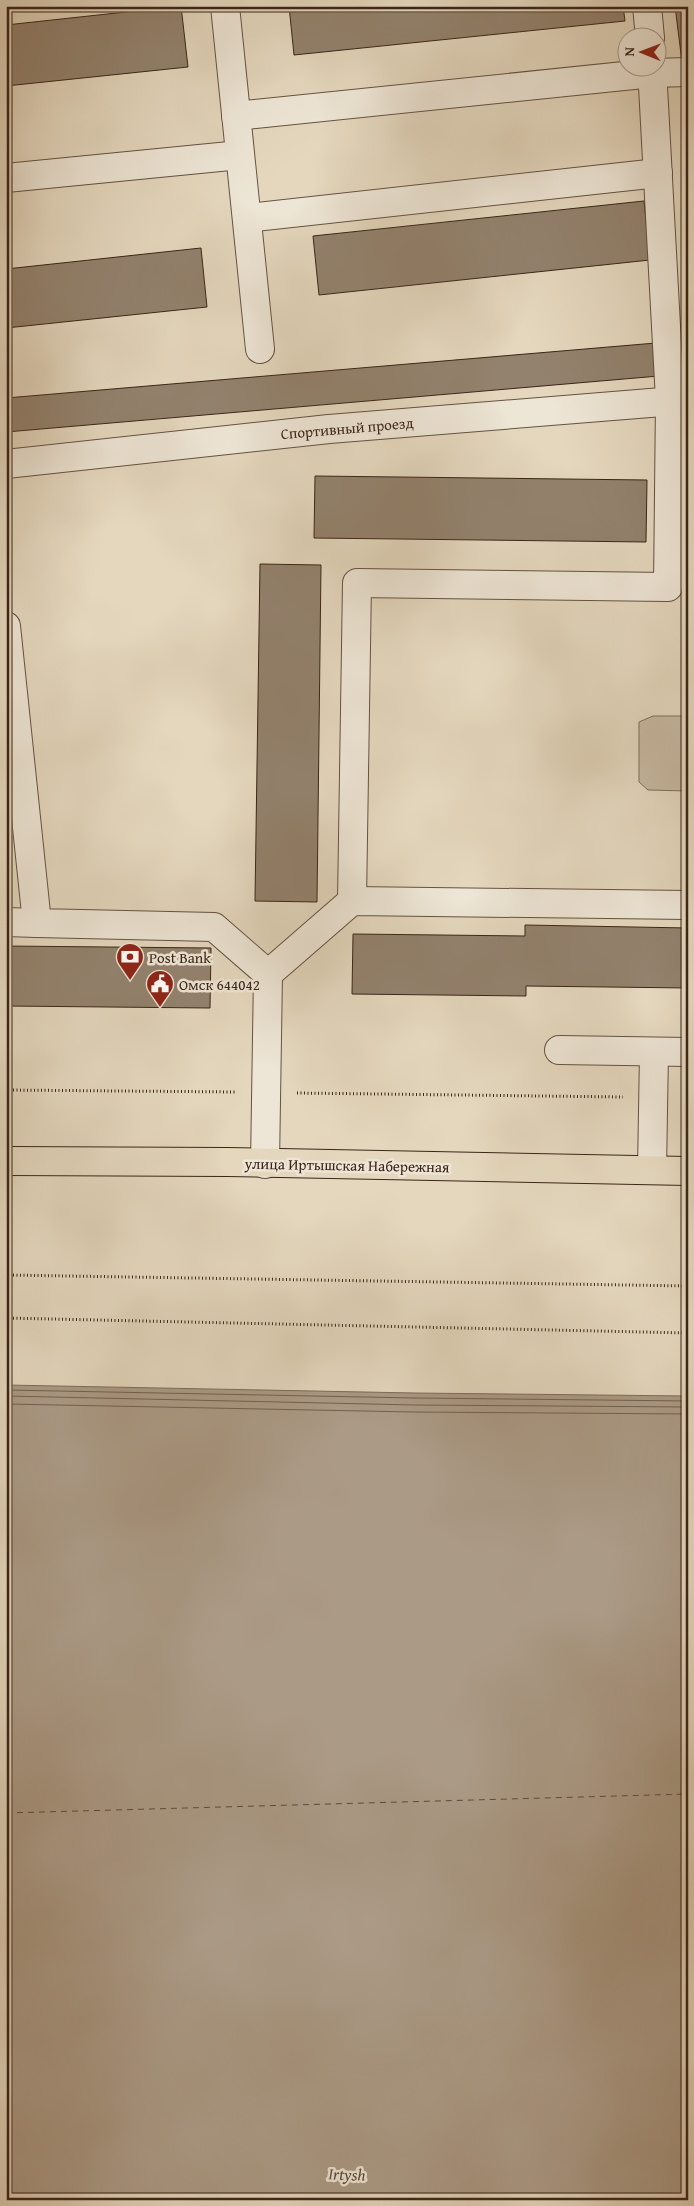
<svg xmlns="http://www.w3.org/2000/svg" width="694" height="2206" font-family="'Gentium Book Plus',serif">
<rect width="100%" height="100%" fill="#e4d7be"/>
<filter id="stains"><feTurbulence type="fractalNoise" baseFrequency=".004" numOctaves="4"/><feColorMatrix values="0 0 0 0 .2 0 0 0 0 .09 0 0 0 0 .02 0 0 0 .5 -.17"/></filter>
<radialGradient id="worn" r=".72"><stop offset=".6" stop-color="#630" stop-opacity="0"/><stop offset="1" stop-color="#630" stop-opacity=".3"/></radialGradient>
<path fill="#c7b9a2" stroke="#816f5d" d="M 653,716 L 688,716 L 688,791 L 648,790 L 639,782 L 639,722 Z"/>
<path fill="#ab9a86" stroke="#7e6b5a" d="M 6,1385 L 415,1393 L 688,1396 L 688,2200 L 6,2200 Z"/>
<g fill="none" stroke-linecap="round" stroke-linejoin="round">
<g stroke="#73604f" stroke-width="1">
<path d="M 6,1390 L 415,1398 L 688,1401"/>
<path d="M 6,1396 L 415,1405 L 688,1407"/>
<path d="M 6,1404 L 414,1412 L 688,1414"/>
</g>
<path stroke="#5d4839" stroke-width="1" stroke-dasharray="6 5" stroke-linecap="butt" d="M 6,1813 L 688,1794"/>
</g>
<g fill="#93826e" stroke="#3b2518">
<path d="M 181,6 L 188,67 L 6,86 L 6,25 Z"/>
<path d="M 289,6 L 623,6 L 625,21 L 294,55 Z"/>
<path d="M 675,6 L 688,6 L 688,61 L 682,62 Z"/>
<path d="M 644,201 L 650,260 L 319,295 L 313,236 Z"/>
<path d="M 201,248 L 207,307 L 6,328 L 6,269 Z"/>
<path d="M 656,343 L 659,376 L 6,432 L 6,398 Z"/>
<path d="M 315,476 L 647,480 L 646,542 L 314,538 Z"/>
<path d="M 260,564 L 321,565 L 317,902 L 255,901 Z"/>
<path d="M 525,925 L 688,928 L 688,988 L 526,986 L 526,996 L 352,994 L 353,934 L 525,936 Z"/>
<path d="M 6,946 L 211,948 L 210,1008 L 6,1006 Z"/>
</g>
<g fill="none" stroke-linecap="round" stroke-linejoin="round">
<defs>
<g id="minor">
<path d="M 225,6 L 260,349"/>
<path d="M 647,6 L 650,38"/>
<path d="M 236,116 L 653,73 L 688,72"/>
<path d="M 6,178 L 240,155"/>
<path d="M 247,218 L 658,173"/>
<path d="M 6,464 L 329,429 L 687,400"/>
<path d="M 6,626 L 37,923 L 214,927 L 268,974"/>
<path d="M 352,901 L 357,583 L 668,587 L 670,400 L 652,68"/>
<path d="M 6,922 L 37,923"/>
<path d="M 559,1050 L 688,1052"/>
<path d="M 265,1164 L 268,974 L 352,901 L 688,905"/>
<path d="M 652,1170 L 654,1052"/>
</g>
<path id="major" d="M 6,1161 L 227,1162 L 688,1171"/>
</defs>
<use href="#minor" stroke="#655242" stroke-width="30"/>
<use href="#major" stroke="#3b2518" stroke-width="30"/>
<g stroke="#3b2518" stroke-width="3" stroke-dasharray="1 2.5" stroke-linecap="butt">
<path d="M 6,1090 L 236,1092"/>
<path d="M 297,1093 L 623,1097"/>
<path d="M 6,1275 L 688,1286"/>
<path d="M 6,1318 L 688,1333"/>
</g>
<use href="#minor" stroke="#ede5d5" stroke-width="28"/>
<use href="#major" stroke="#e4d7be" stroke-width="28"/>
</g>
<defs>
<symbol id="bank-pin" viewBox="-11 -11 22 30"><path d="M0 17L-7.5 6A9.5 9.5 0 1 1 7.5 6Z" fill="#8f2418" stroke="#ede5d5"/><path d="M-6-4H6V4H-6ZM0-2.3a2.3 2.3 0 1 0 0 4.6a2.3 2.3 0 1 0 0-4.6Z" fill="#fff"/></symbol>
<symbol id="civic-pin" viewBox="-11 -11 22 30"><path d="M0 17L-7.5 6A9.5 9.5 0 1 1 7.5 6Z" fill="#8f2418" stroke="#ede5d5"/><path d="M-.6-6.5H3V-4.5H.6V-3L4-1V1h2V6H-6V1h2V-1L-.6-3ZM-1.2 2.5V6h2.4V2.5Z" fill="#fff"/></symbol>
</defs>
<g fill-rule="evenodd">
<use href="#bank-pin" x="114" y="941" width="32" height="43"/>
<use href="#civic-pin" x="144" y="968" width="32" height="43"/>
</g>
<g text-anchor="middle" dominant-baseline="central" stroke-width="5" stroke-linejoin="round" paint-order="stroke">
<g font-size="15" fill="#3b2518" stroke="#ede5d5">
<text transform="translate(347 428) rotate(-5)">Спортивный проезд</text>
<text transform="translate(347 1165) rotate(1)">улица Иртышская Набережная</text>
</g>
<g font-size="15" fill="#3b2518" stroke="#ede5d5" text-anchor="start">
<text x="149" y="957">Post Bank</text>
<text x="179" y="984">Омск 644042</text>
</g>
<g font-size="16" font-style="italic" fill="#5d4839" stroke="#ede5d5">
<text transform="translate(347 2174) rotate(2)">Irtysh</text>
</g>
</g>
<rect width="694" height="2206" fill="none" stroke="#e4d7be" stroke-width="25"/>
<rect x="8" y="8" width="679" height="2191" fill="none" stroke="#3b2518" stroke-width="2.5"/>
<rect x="12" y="12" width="669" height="2181" fill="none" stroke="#3b2518"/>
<g transform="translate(642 52) rotate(271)"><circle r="24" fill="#ede5d5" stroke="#a69889"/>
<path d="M0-4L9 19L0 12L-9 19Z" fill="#8f2418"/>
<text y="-8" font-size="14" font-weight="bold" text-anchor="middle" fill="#3b2518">N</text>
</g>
<rect width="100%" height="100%" filter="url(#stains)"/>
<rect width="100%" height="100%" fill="url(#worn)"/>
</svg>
